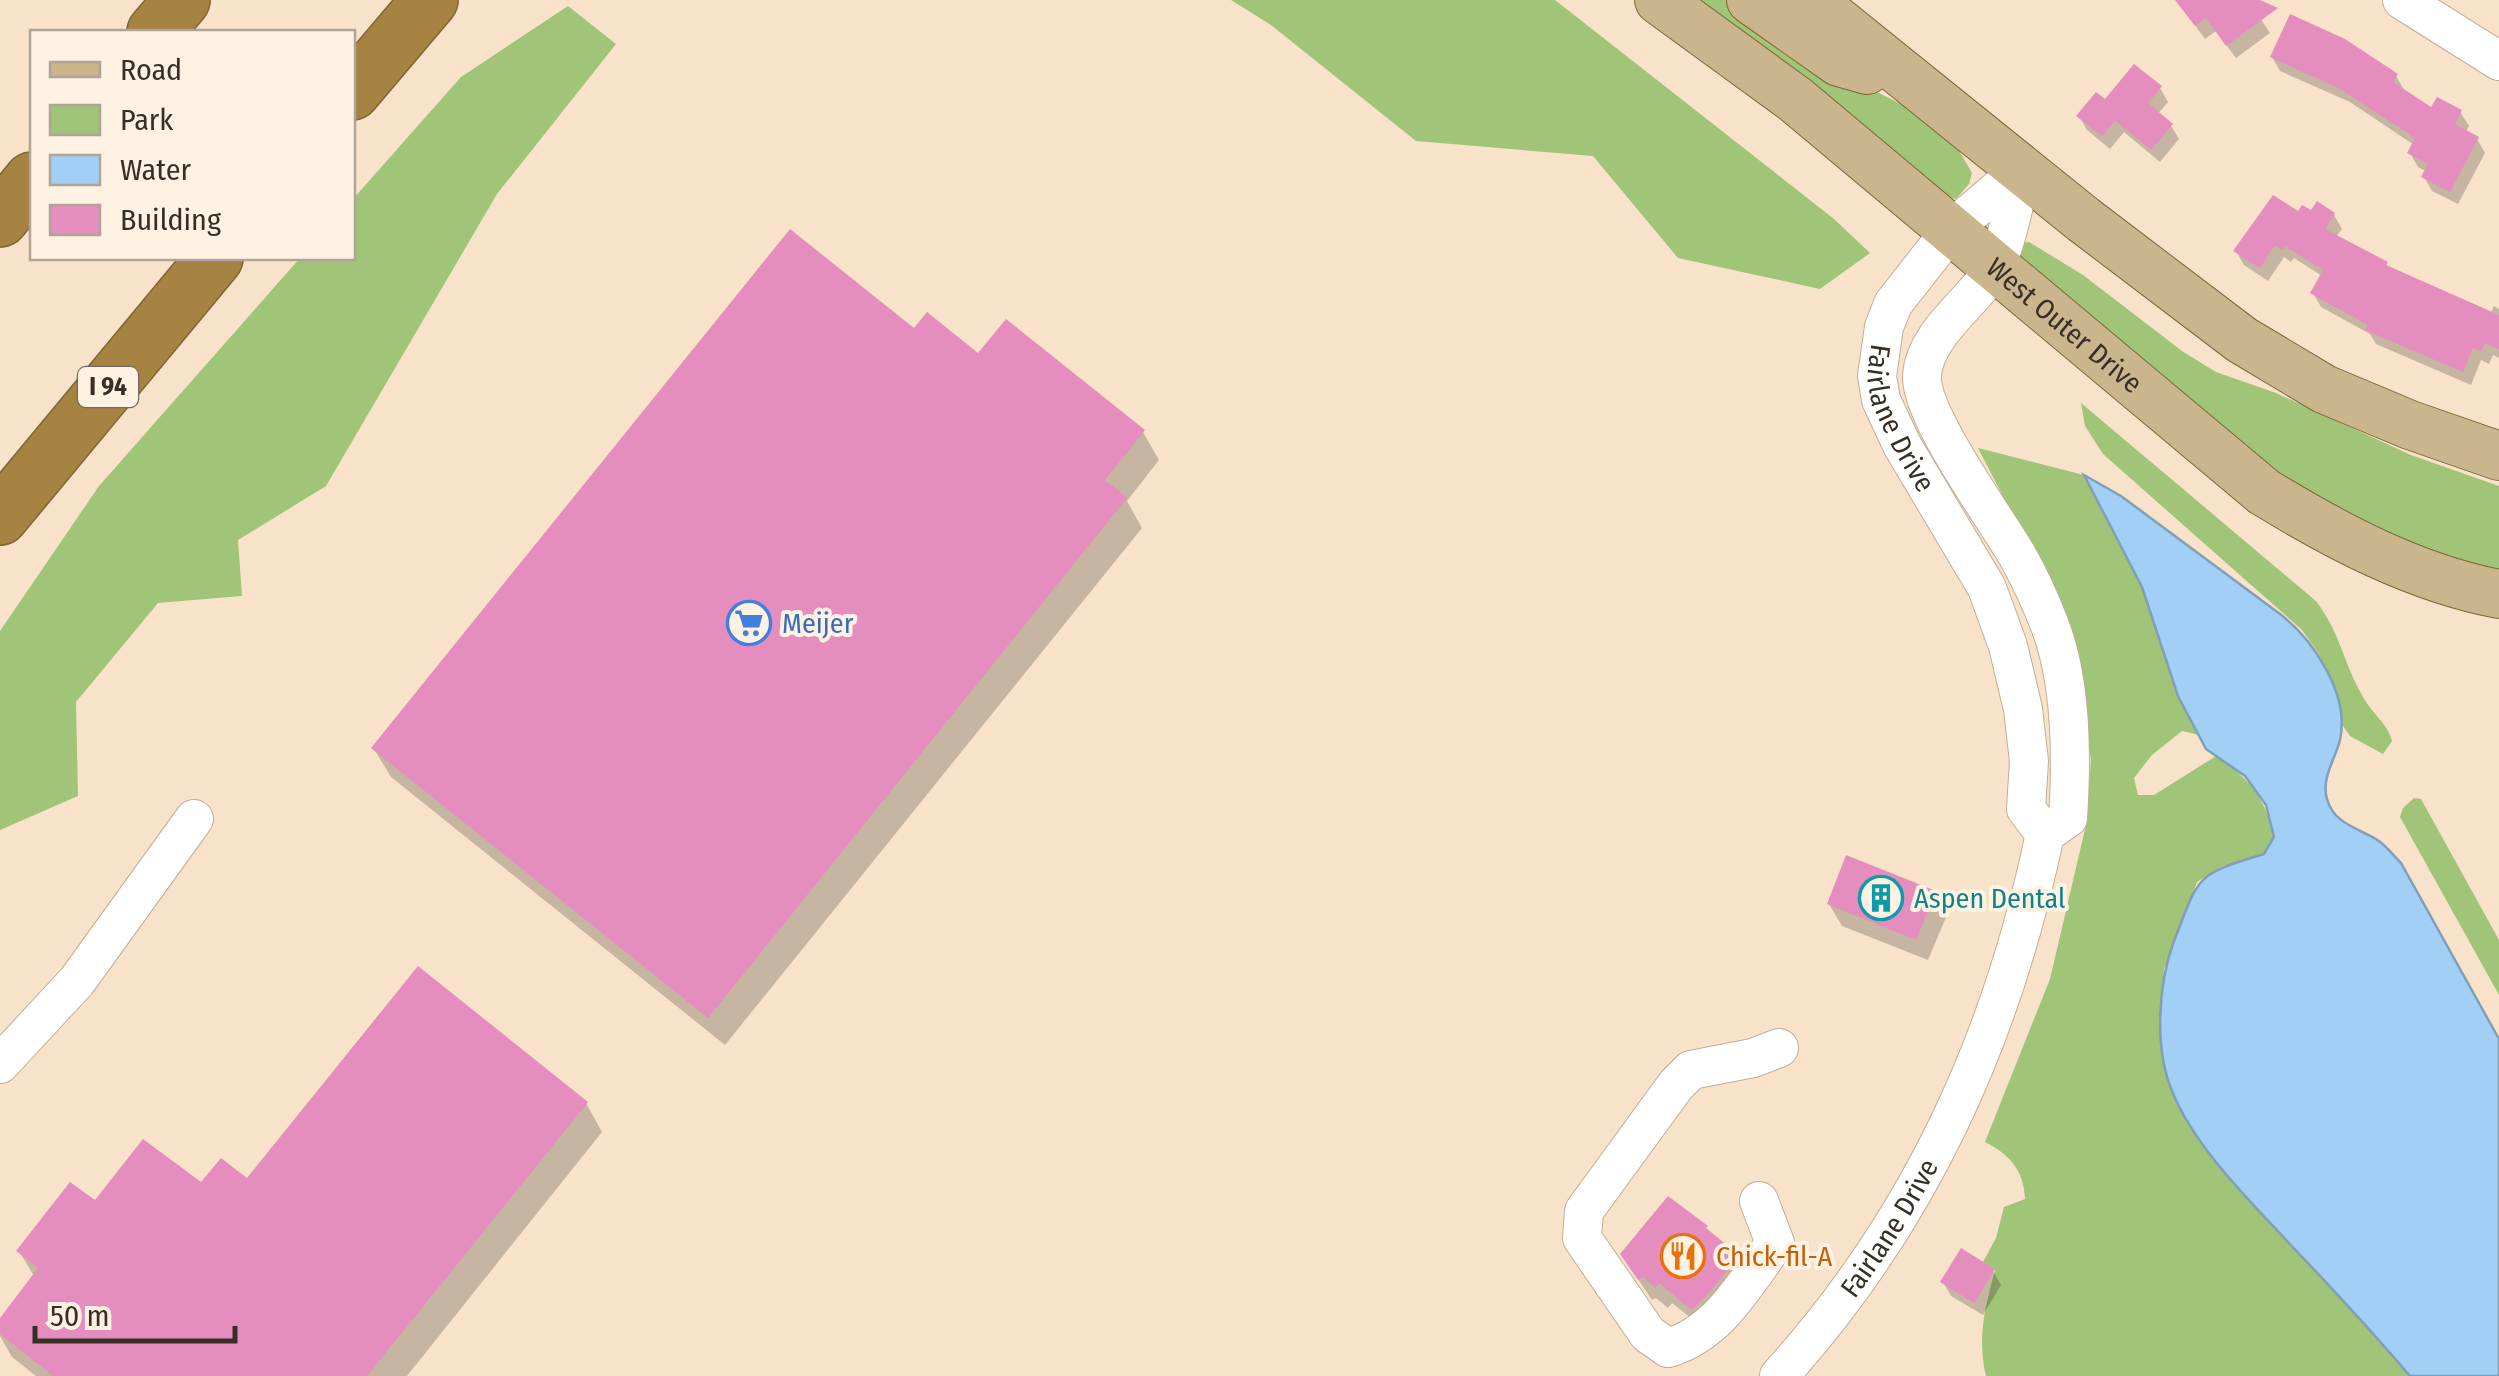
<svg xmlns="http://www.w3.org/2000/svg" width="2499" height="1376" font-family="'Fira Sans Condensed',sans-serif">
<rect width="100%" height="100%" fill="#f8e3ca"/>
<g fill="#a0c478">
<path d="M 1231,0 L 1555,0 L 1834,219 L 1870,253 L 1820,289 L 1678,258 L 1593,156 L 1416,141 L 1271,25 Z"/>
<path d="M 1694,0 L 1735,0 L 1875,91 L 1901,104 L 1957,147 L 1972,173 L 1969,184 L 1956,199 L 1943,195 Z"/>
<path d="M 568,6 L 616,44 L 497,194 L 326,486 L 238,540 L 242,596 L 158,603 L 76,702 L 78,796 L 0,830 L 0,631 L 99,486 L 300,258 L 352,258 L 353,199 L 461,77 Z"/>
<path d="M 2029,242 L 2083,275 L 2182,351 L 2216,372 L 2276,393 L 2411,455 L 2499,486 L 2499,574 C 2423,552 2339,514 2273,471 L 2021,260 L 2016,250 L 2020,243 Z"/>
<path d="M 2081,403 L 2316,601 C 2341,634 2343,662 2362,695 C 2371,713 2387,722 2392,741 L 2383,754 L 2350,736 L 2341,723 L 2334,692 L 2319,654 L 2302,630 L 2103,454 L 2085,426 Z"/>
<path d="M 1978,448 L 2084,475 L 2142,587 L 2178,696 L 2199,735 L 2182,731 L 2152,755 L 2134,778 L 2138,795 L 2154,795 L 2216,756 C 2251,781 2264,795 2274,837 L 2264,854 L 2221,867 L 2197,882 L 2164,969 L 2160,1016 L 2369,1328 L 2410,1376 L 1986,1376 C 1977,1338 1985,1307 1995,1270 L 1983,1262 L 1996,1238 L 2004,1207 L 2025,1199 C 2024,1170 2009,1154 1985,1142 L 2050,979 L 2086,825 L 2091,760 L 2069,624 Z"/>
<path d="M 2414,798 L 2421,799 L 2499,940 L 2499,995 L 2400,817 L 2403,808 Z"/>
</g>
<path fill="#a1cff5" stroke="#819fb7" stroke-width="2.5" d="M 2084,475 L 2121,496 L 2280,614 C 2314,640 2350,695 2340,740 C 2335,760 2321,778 2327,799 C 2334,825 2360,828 2379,841 C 2387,847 2394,856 2401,863 L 2499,1039 L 2499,1376 L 2410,1376 C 2370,1329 2329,1285 2287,1241 C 2247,1198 2194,1146 2172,1091 C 2154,1048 2158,984 2174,941 C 2200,875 2194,875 2264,854 L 2274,837 L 2266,805 L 2245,776 L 2206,749 L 2178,696 L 2142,587 Z"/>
<g fill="#0003">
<path d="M 2191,0 L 2248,0 L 2270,33 L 2236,58 L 2216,31 L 2205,39 L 2191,20 Z"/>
<path d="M 2272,57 L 2396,76 L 2404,90 L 2432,111 L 2460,112 L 2469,126 L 2465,133 L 2477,139 L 2485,153 L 2458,204 L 2432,191 L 2424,177 L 2427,172 L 2418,167 L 2410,153 L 2414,145 L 2350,102 L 2280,71 Z"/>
<path d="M 2160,88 L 2168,102 L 2157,115 L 2171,126 L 2179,139 L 2160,162 L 2124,132 L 2110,149 L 2087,130 L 2079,116 L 2105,103 Z"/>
<path d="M 2299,214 L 2334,215 L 2342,229 L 2336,237 L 2386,264 L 2390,269 L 2490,314 L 2494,306 L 2499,309 L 2499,358 L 2493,355 L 2489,364 L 2481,360 L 2471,385 L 2376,344 L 2370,334 L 2321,307 L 2313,293 L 2322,276 L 2294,258 L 2291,262 L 2284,257 L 2268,281 L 2244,265 L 2236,251 Z"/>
<path d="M 914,332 L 979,357 L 1143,432 L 1159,460 L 1127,501 L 1142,528 L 725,1045 L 391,777 L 374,749 Z"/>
<path d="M 1934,893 L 1947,915 L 1928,960 L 1842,926 L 1829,904 Z"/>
<path d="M 586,1103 L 602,1132 L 407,1376 L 36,1376 L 12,1357 L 0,1336 L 0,1322 L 34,1276 L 19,1251 L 96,1204 L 247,1182 Z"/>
<path d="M 1706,1228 L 1737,1257 L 1749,1278 L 1706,1330 L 1672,1303 L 1668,1308 L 1656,1298 L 1652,1300 L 1636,1276 Z"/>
<path d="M 1993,1271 L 2001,1285 L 1983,1315 L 1951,1296 L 1943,1282 Z"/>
</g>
<g fill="#e48dbe">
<path d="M 2175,0 L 2260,0 L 2278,8 L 2226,46 L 2206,18 L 2195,26 Z"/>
<path d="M 2290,14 L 2345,39 L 2398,74 L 2393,82 L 2431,107 L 2437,97 L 2462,110 L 2455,124 L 2479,137 L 2450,192 L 2421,177 L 2428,164 L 2407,153 L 2415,138 L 2340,89 L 2270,57 Z"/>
<path d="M 2134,64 L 2162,86 L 2148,103 L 2173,124 L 2151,150 L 2115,120 L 2102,136 L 2076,116 L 2096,92 L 2105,99 Z"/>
<path d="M 2273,195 L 2298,211 L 2302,205 L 2311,210 L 2317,201 L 2335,213 L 2325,229 L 2388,262 L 2386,265 L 2499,315 L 2499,349 L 2485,343 L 2481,351 L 2473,348 L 2463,372 L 2365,330 L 2368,325 L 2310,293 L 2323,270 L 2285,246 L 2283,250 L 2275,245 L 2260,268 L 2233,251 Z"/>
<path d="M 790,229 L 914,328 L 927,312 L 978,353 L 1006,319 L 1145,430 L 1105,480 L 1127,498 L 708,1018 L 371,748 Z"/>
<path d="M 1846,855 L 1936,891 L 1916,940 L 1827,904 Z"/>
<path d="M 418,966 L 588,1102 L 367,1376 L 53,1376 L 0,1334 L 0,1318 L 38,1268 L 16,1251 L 70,1182 L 95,1200 L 143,1139 L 201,1182 L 221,1158 L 247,1178 Z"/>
<path d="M 1668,1196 L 1708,1226 L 1706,1228 L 1739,1255 L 1712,1290 L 1692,1310 L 1659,1283 L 1655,1288 L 1643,1277 L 1638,1280 L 1620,1254 Z"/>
<path d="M 1961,1248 L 1995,1269 L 1974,1303 L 1940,1282 Z"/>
</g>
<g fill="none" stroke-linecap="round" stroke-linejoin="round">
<defs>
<g id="minor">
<path d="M 2402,0 L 2499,61"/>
<path id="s1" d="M 2023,168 L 1951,230 L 1893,304 L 1884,327 L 1877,376 L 1881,400 L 1902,445 L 1987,588 L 2008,646 L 2023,709 L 2029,761 L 2026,809 L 2045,834"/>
<path d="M 0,1064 L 77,981 L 194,819"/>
<path d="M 1759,1201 L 1775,1243 C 1745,1284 1719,1333 1668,1348 L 1648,1334 L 1582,1238 L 1584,1211 L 1676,1085 L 1691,1070 L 1753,1058 L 1779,1048"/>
<path id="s2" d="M 1779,1376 C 1921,1219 2002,1039 2045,834 L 2068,818 C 2072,756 2072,681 2049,623 C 2040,600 2029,576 2017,555 C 1995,517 1919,414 1922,375 C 1925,334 1972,303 1993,270 C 2006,249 2016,194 2023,168"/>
</g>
<g id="major">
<path id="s3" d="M 1659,0 L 1796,100 L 2264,492 C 2336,536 2415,578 2499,594"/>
<path d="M 1751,0 L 1839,62 L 1867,70"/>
<path d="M 1811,0 L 2084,220 L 2242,340 L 2324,389 L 2410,425 L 2499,456"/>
</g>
<g id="highway">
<path d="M 155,32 L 182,0"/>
<path d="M 352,92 L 430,0"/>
<path d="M 0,219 L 32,180"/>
<path d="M 0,517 L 215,258"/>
</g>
</defs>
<use href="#minor" stroke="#c1ad95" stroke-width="40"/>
<use href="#major" stroke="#7f6637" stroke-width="50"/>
<use href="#highway" stroke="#7f6637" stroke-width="58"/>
<use href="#minor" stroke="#fff" stroke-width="38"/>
<use href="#major" stroke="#cab58c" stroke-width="48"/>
<use href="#highway" stroke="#a68340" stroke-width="55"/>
</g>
<defs>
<symbol id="supermarket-ring" viewBox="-11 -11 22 22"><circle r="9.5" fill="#fff2e3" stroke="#3f7fe0" stroke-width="1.5"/><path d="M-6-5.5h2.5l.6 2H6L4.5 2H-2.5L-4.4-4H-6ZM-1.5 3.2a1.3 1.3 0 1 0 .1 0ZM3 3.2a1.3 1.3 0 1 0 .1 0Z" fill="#3f7fe0"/></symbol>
<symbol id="building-ring" viewBox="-11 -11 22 22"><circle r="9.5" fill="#fff2e3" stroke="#0f9aa8" stroke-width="1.5"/><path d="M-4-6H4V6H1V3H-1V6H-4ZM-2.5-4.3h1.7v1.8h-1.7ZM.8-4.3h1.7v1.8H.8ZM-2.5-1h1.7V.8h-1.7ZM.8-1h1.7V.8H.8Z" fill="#0f9aa8"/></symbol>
<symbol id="restaurant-ring" viewBox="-11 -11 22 22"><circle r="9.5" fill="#fff2e3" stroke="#e8710a" stroke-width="1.5"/><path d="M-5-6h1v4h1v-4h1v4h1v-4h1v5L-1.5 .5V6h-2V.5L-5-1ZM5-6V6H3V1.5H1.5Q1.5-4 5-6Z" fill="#e8710a"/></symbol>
</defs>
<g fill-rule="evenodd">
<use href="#supermarket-ring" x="724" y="598" width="50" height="50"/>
<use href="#building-ring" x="1856" y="873" width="50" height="50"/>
<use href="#restaurant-ring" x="1658" y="1231" width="50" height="50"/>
</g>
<g text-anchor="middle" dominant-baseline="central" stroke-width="8" stroke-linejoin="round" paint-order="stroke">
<rect fill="#fff2e3" stroke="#736a5f" stroke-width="2.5" x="78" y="367" width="60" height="40" rx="8"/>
<g font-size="25" font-weight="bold" fill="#372f26">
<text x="108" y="387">I 94</text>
</g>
<g font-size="28" fill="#372f26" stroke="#fff2e3">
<text stroke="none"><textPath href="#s3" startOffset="520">West Outer Drive</textPath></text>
<text stroke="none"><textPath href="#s1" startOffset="310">Fairlane Drive</textPath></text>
<text stroke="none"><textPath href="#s2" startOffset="185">Fairlane Drive</textPath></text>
</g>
<g font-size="28" fill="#366cbe" stroke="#fff2e3" text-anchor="start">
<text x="782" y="623">Meijer</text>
</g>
<g font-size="28" fill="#0d838f" stroke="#fff2e3" text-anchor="start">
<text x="1914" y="898">Aspen Dental</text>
</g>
<g font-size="28" fill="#c56008" stroke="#fff2e3" text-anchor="start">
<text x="1716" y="1256">Chick-fil-A</text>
</g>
</g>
<rect x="30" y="30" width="325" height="230" fill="#fff2e3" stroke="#afa497" stroke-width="2.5"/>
<rect x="50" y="62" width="50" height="15" fill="#cab58c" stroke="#afa497" stroke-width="2.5"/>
<text x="120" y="80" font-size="30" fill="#372f26">Road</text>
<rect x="50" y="105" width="50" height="30" fill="#a0c478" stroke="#afa497" stroke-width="2.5"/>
<text x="120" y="130" font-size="30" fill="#372f26">Park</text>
<rect x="50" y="155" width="50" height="30" fill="#a1cff5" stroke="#afa497" stroke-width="2.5"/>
<text x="120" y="180" font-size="30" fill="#372f26">Water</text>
<rect x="50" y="205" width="50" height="30" fill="#e48dbe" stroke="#afa497" stroke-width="2.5"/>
<text x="120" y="230" font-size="30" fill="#372f26">Building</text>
<path d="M35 1326v15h200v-15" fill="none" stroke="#372f26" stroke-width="5"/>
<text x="50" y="1326" font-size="30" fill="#372f26" stroke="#fff2e3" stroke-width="8" paint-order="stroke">50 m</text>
</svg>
